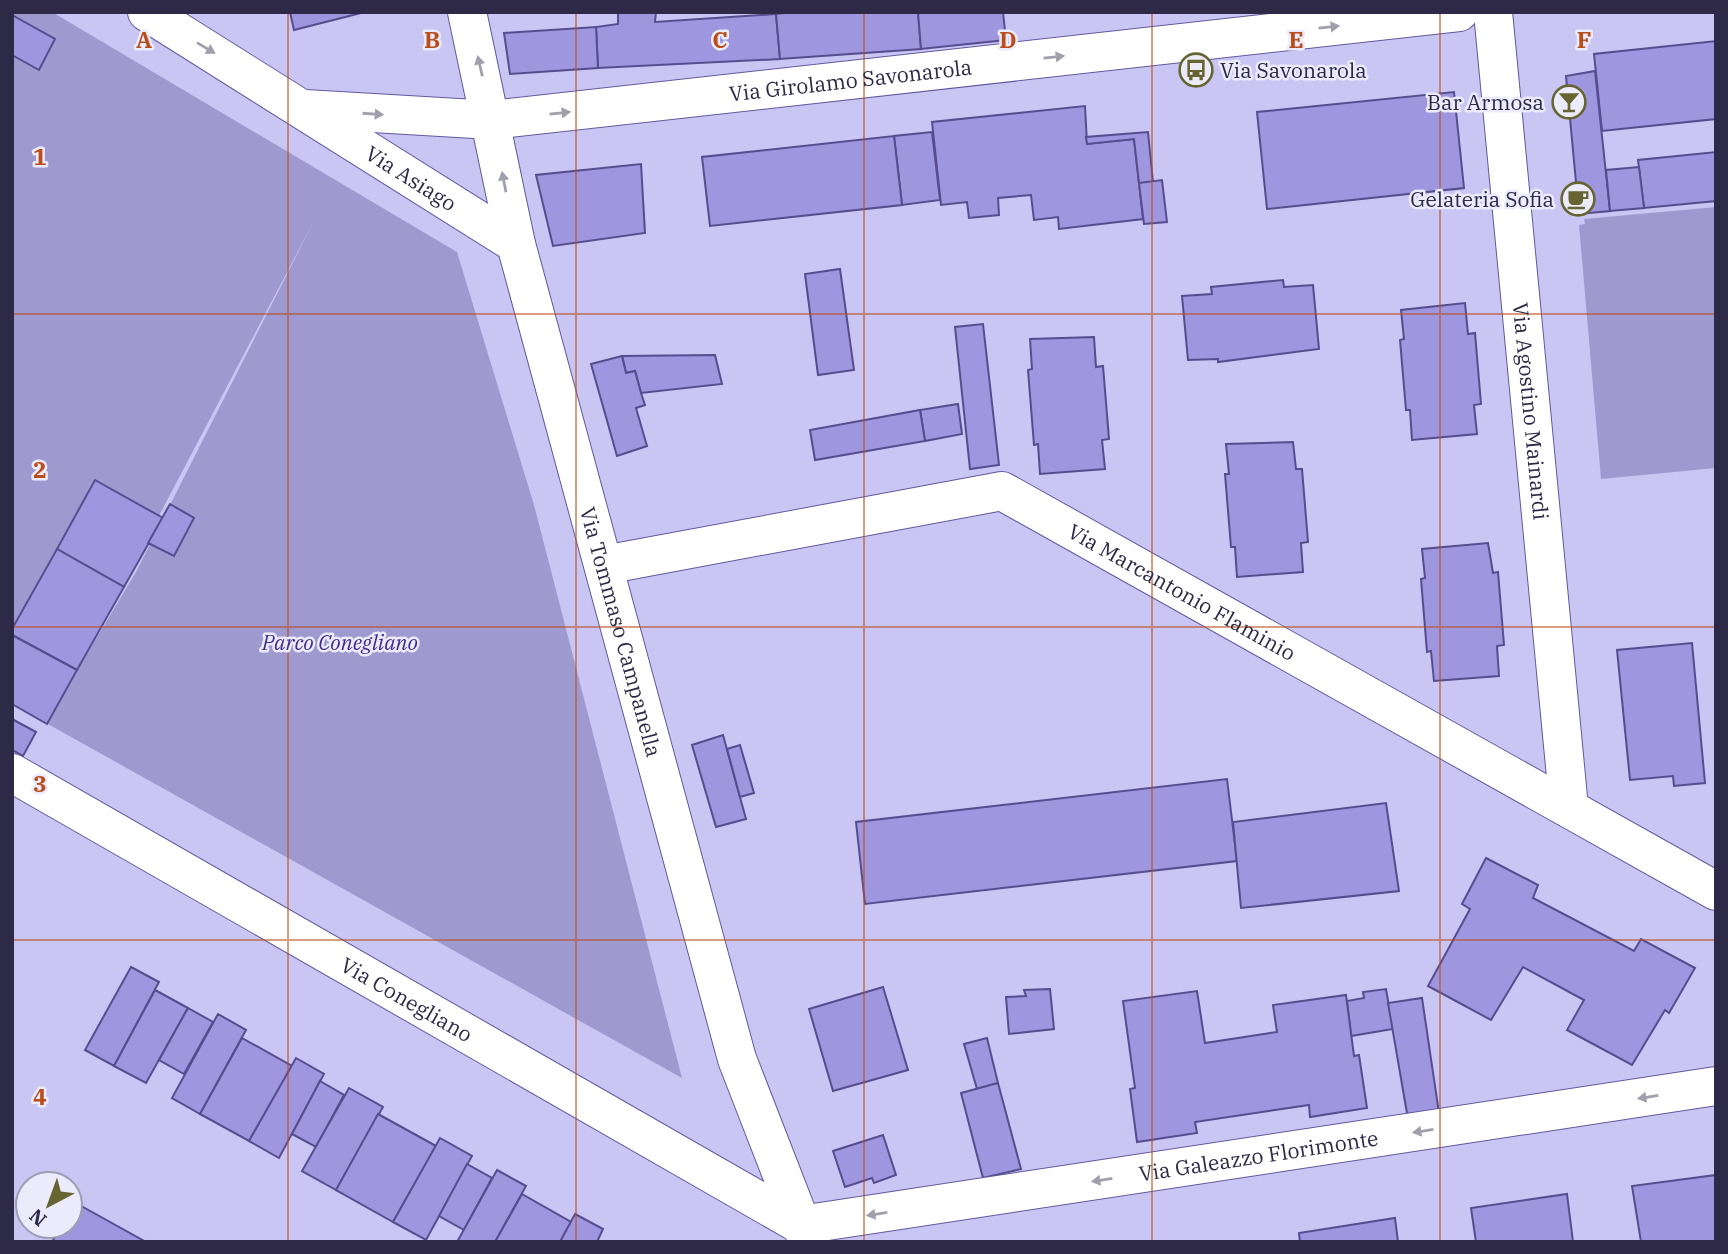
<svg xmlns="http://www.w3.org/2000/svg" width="1728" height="1254" font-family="'IBM Plex Serif',serif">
<rect width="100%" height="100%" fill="#c9c6f4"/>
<g fill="#9e9ad0" fill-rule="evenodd">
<path d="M 12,12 L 52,12 L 457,252 L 534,505 L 682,1078 L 12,704 ZM 315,219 L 136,572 L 81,664 Z"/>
<path d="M 1716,207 L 1716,468 L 1601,479 L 1579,225 L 1585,224 L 1584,219 Z"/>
</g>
<g fill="#9e97df" stroke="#564d8f" stroke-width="2">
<path d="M 290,12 L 365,12 L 294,30 Z"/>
<path d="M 618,12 L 656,12 L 655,22 L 776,14 L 780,59 L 598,68 L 596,27 L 618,24 Z"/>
<path d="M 792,12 L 918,12 L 921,49 L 780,59 L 776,14 Z"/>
<path d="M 918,12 L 1003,12 L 1006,40 L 921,49 Z"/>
<path d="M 12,15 L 55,39 L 39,70 L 12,55 Z"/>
<path d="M 596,27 L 598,68 L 510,74 L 504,33 Z"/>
<path d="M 1716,41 L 1716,119 L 1602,131 L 1594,54 Z"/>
<path d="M 1595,71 L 1610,211 L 1579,214 L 1566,76 Z"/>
<path d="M 1454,92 L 1464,188 L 1267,209 L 1257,112 Z"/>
<path d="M 1085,106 L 1087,144 L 1134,139 L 1143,219 L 1059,229 L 1058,217 L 1034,220 L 1031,195 L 998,198 L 999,215 L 969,218 L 967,202 L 941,205 L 932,122 Z"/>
<path d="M 932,132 L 940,200 L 902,205 L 894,136 Z"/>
<path d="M 1148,132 L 1153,182 L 1139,183 L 1134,139 L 1087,144 L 1086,137 Z"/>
<path d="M 894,136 L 902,205 L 710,226 L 702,157 Z"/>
<path d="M 1716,152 L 1716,201 L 1644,208 L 1638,160 Z"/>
<path d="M 641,164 L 645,233 L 553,246 L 536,175 Z"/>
<path d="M 1639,167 L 1644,208 L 1610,211 L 1606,170 Z"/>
<path d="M 1162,180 L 1167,222 L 1144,224 L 1139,183 Z"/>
<path d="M 840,269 L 854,370 L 818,375 L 805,274 Z"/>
<path d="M 1283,280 L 1284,287 L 1313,285 L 1319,349 L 1218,362 L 1218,359 L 1188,360 L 1182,296 L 1212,294 L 1211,287 Z"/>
<path d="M 1465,303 L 1468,334 L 1475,333 L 1481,404 L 1474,405 L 1477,434 L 1412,440 L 1410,410 L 1406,410 L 1400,340 L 1404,339 L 1401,310 Z"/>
<path d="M 983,324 L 999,465 L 970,469 L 955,327 Z"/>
<path d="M 1094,337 L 1096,367 L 1103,366 L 1109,439 L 1102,440 L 1105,469 L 1040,474 L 1038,444 L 1034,445 L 1028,370 L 1032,369 L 1030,339 Z"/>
<path d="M 715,355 L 722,384 L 641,393 L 635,371 L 626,373 L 622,356 Z"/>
<path d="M 622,356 L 626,373 L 635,371 L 641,393 L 645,405 L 636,408 L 647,446 L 617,456 L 591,364 Z"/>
<path d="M 958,404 L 962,434 L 925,441 L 920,410 Z"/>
<path d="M 920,410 L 925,441 L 815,460 L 810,430 Z"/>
<path d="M 1293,442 L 1296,469 L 1302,469 L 1308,542 L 1301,543 L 1303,572 L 1237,577 L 1235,547 L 1231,547 L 1225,474 L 1229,474 L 1226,444 Z"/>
<path d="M 95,480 L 163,518 L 124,587 L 57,549 Z"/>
<path d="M 170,504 L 194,518 L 174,556 L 148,543 Z"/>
<path d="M 1488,543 L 1493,573 L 1498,572 L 1504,645 L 1497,646 L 1499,676 L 1434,681 L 1431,651 L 1427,652 L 1421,579 L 1425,578 L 1422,549 Z"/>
<path d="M 57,549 L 124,587 L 77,670 L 12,635 L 12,629 Z"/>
<path d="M 12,635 L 77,670 L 47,724 L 12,704 Z"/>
<path d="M 1692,643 L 1705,783 L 1674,786 L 1673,776 L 1630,780 L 1617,650 Z"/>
<path d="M 12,719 L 36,732 L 23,756 L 12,750 Z"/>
<path d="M 723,735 L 746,819 L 716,827 L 692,745 Z"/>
<path d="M 740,745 L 754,793 L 740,797 L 727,749 Z"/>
<path d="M 1227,779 L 1237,861 L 865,904 L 856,822 Z"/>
<path d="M 1386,803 L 1399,891 L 1241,908 L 1233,822 Z"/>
<path d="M 1486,858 L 1538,885 L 1533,898 L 1634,951 L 1641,939 L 1695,968 L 1669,1013 L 1665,1010 L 1632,1065 L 1567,1030 L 1584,1000 L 1523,967 L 1491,1020 L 1428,986 L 1470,909 L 1462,904 Z"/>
<path d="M 131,967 L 159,982 L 114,1066 L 85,1050 Z"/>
<path d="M 883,987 L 908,1070 L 833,1091 L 809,1009 Z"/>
<path d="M 1050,989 L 1054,1029 L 1009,1034 L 1006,997 L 1026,996 L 1024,990 Z"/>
<path d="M 1386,989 L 1393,1029 L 1351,1036 L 1347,1001 L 1364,998 L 1363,992 Z"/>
<path d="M 155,990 L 188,1008 L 146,1083 L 114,1066 Z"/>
<path d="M 1197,991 L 1205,1043 L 1277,1032 L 1273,1005 L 1346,995 L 1354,1056 L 1359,1055 L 1367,1108 L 1310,1117 L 1309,1105 L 1195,1122 L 1197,1133 L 1137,1142 L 1130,1089 L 1135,1088 L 1123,1001 Z"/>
<path d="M 1422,998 L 1440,1120 L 1409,1125 L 1388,1003 Z"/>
<path d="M 188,1008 L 213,1022 L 184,1074 L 159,1060 Z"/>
<path d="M 218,1014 L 246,1030 L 200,1114 L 172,1098 Z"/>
<path d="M 242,1038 L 292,1066 L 249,1141 L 200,1114 Z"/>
<path d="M 987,1038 L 998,1083 L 977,1089 L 964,1044 Z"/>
<path d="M 296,1058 L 324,1074 L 279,1158 L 249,1141 Z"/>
<path d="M 320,1081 L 344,1095 L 316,1147 L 292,1134 Z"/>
<path d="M 998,1083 L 1021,1169 L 983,1178 L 961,1093 Z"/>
<path d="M 349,1088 L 383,1107 L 336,1190 L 302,1171 Z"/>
<path d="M 378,1114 L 436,1146 L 393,1222 L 336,1190 Z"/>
<path d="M 883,1135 L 896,1175 L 874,1183 L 872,1178 L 845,1187 L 833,1151 Z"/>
<path d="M 440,1138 L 472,1156 L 426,1240 L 393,1222 Z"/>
<path d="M 467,1164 L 492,1178 L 464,1230 L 439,1216 Z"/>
<path d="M 497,1170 L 526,1186 L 495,1242 L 457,1242 Z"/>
<path d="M 1716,1175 L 1716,1242 L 1641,1242 L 1632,1186 Z"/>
<path d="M 522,1194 L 571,1222 L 560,1242 L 495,1242 Z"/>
<path d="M 1567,1194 L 1573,1242 L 1476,1242 L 1471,1208 Z"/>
<path d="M 74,1202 L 146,1242 L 52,1242 L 61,1226 L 70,1226 L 70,1210 Z"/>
<path d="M 575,1214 L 603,1229 L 597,1242 L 560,1242 Z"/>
<path d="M 1395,1218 L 1398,1242 L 1300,1242 L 1299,1233 Z"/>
</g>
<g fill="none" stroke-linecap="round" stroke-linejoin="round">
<defs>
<g id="street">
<path id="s1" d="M 147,12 L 516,244"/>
<path id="s2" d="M 467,12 L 516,244 L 737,1059 L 805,1234"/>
<path id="s3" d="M 1493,12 L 1569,808"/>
<path id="s4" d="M 305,109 L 492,120 L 1459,12"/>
<path id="s5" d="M 604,565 L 1002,491 L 1716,891"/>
<path id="s6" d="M 12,773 L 801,1225 L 1716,1086"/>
</g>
</defs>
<use href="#street" stroke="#62599d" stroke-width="40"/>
<use href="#street" stroke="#fff" stroke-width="38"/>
</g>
<defs><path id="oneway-solid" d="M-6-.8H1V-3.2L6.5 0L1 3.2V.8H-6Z" transform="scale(1.75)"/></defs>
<g fill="#a09fac">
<use href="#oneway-solid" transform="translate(1329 27) rotate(-6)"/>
<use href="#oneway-solid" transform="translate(206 48) rotate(31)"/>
<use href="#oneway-solid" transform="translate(1054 57) rotate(-6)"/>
<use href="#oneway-solid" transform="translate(480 66) rotate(-103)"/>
<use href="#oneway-solid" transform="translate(560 113) rotate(-6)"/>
<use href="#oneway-solid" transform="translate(373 114) rotate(4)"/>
<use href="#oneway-solid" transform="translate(504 182) rotate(-101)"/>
<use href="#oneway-solid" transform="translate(1648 1097) rotate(171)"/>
<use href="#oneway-solid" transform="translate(1423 1131) rotate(171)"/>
<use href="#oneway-solid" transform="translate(1102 1180) rotate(171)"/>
<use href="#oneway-solid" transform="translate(877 1214) rotate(171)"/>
</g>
<path fill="none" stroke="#b94d1b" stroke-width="2" stroke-opacity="0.55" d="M 288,12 L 288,1242M 576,12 L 576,1242M 864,12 L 864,1242M 1152,12 L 1152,1242M 1440,12 L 1440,1242M 12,314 L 1716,314M 12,627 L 1716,627M 12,940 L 1716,940"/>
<defs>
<symbol id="bus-ring" viewBox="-11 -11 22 22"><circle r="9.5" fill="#ebebfb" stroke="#666532" stroke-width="1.5"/><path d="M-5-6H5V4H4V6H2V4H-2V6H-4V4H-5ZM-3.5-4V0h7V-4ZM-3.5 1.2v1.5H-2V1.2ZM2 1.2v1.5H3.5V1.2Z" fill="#666532"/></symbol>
<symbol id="bar-ring" viewBox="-11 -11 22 22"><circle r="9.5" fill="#ebebfb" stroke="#666532" stroke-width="1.5"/><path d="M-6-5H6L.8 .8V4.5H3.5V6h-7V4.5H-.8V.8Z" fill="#666532"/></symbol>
<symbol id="cafe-ring" viewBox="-11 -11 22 22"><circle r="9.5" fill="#ebebfb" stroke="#666532" stroke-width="1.5"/><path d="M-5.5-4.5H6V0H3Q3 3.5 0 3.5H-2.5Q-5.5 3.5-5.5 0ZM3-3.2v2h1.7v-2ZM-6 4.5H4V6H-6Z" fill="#666532"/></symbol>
</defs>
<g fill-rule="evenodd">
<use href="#bus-ring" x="1177" y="51" width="38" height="38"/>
<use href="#bar-ring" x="1550" y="83" width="38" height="38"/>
<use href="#cafe-ring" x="1559" y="180" width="38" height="38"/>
</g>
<g text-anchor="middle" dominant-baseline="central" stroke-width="5" stroke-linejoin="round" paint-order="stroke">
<g font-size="21" fill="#2d2947" stroke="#ebebfb" text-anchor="end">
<text x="1220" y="70" text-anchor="start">Via Savonarola</text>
<text x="1544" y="102">Bar Armosa</text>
<text x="1554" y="199">Gelateria Sofia</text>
</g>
<g font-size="21" fill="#2d2947" stroke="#ebebfb">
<text stroke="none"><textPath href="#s4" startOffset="548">Via Girolamo Savonarola</textPath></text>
<text stroke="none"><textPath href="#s1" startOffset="312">Via Asiago</textPath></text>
<text stroke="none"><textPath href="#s3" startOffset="401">Via Agostino Mainardi</textPath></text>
<text stroke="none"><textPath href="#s5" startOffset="611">Via Marcantonio Flaminio</textPath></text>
<text stroke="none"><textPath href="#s2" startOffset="639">Via Tommaso Campanella</textPath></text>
<text stroke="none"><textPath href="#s6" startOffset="455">Via Conegliano</textPath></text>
<text stroke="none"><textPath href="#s6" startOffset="1372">Via Galeazzo Florimonte</textPath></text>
</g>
<g font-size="21" font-style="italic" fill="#432c8d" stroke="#ebebfb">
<text x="340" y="642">Parco Conegliano</text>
</g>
</g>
<g font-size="23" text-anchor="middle" font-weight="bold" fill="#b94d1b" stroke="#ebebfb" stroke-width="5" stroke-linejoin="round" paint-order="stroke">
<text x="144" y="48">A</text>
<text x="432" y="48">B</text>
<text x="720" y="48">C</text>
<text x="1008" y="48">D</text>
<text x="1296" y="48">E</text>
<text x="1584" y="48">F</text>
<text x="40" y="165">1</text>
<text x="40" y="478">2</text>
<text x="40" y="792">3</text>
<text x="40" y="1105">4</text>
</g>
<rect width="1728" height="1254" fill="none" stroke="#2d2947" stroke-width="28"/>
<g transform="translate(49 1205) rotate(221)"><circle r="33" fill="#ebebfb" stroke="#9f9db3" stroke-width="2"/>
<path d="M0-5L12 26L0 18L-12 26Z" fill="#666532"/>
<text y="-10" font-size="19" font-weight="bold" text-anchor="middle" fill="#2d2947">N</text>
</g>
</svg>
